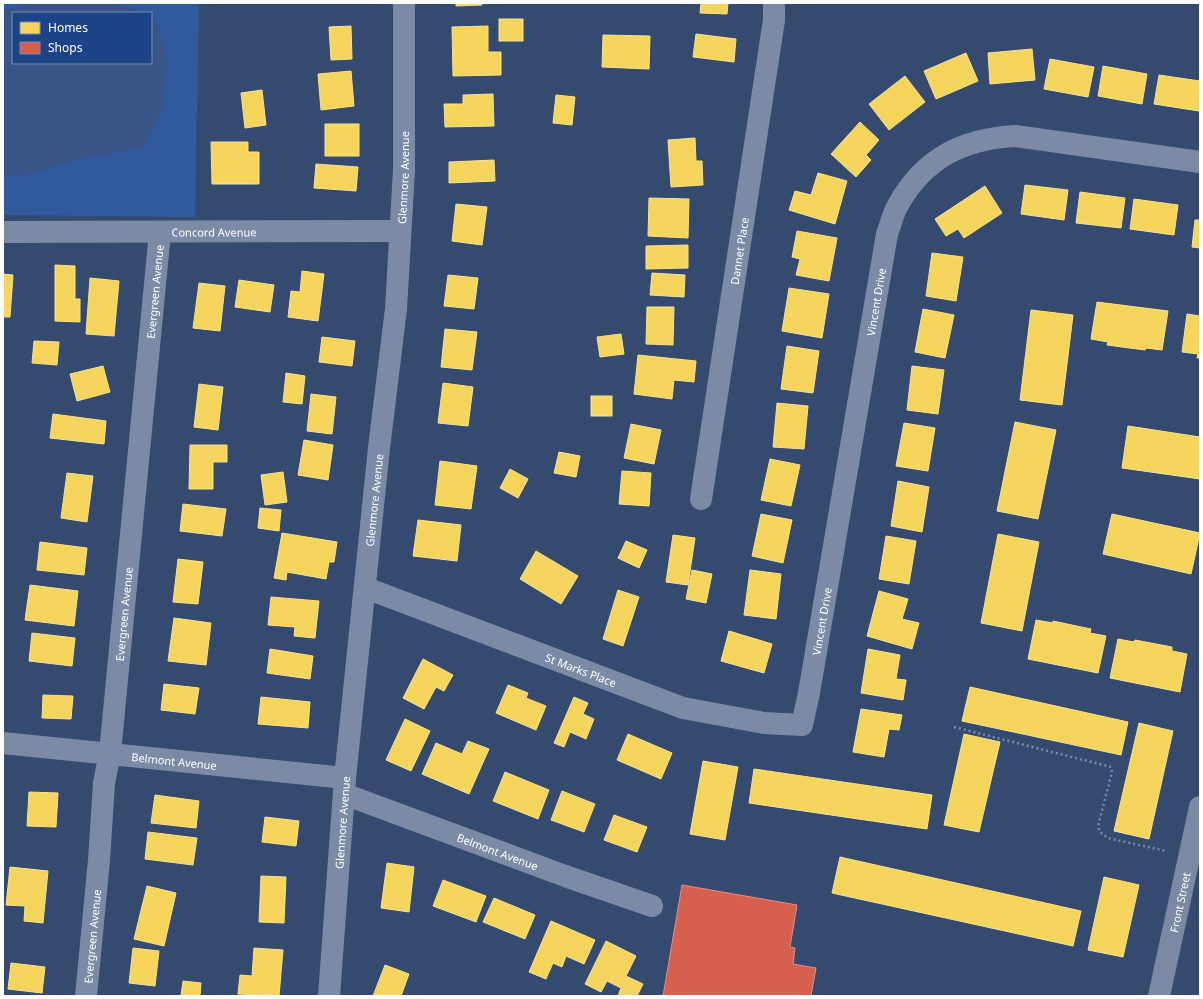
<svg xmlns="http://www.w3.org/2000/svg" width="1203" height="999" font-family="'Noto Sans',sans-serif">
<rect width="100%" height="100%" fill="#354a6f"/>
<path fill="#31599e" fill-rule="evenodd" d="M 3,3 L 199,3 L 195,217 L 3,215 ZM 13,13 L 151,13 L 151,63 L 13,63 Z"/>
<path fill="#395486" d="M 34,3 L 114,3 L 143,13 L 13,13 L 13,63 L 151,63 L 151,16 L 154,17 L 167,60 L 162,108 L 144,148 L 88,157 L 19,177 L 3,174 L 3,11 Z"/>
<g fill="#f6d55c" stroke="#f9e28d">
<path d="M 456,3 L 482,3 L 482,5 L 456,6 Z"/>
<path d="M 701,3 L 728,3 L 727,14 L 700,13 Z"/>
<rect x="499" y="19" width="24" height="22"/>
<path d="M 351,26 L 352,59 L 331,60 L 329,27 Z"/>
<path d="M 488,26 L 488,52 L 501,52 L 501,75 L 453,76 L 452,27 Z"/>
<path d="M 696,34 L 736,39 L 734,62 L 693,57 Z"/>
<path d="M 603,35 L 650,36 L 649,69 L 602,67 Z"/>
<path d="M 1032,49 L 1035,80 L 990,84 L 988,53 Z"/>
<path d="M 966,53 L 978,81 L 936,99 L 924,71 Z"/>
<path d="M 1050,59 L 1094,67 L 1088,97 L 1044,89 Z"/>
<path d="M 1103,66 L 1147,74 L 1142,104 L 1098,96 Z"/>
<path d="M 351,71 L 354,106 L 321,110 L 318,74 Z"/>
<path d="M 1159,75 L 1200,81 L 1199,111 L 1154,104 Z"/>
<path d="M 905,76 L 925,102 L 889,130 L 869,104 Z"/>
<path d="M 262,90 L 266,125 L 245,128 L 241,93 Z"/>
<path d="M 493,94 L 494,126 L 445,127 L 444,104 L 463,104 L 463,95 Z"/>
<path d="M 556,95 L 575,97 L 572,125 L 553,123 Z"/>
<path d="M 860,122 L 879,140 L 866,155 L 871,160 L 856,177 L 831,154 Z"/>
<rect x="325" y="124" width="34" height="32"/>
<path d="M 695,138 L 696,161 L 702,161 L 703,185 L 671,187 L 668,140 Z"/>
<path d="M 211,142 L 248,142 L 248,152 L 259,152 L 259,184 L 212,184 Z"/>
<path d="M 494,160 L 495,181 L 449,183 L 449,162 Z"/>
<path d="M 316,164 L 358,167 L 356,191 L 314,188 Z"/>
<path d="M 818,173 L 847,181 L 835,224 L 789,210 L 795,191 L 811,195 Z"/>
<path d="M 1025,185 L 1068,190 L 1064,220 L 1021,214 Z"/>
<path d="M 985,186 L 1002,213 L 964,238 L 958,229 L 946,236 L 935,219 Z"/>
<path d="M 1080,192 L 1125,198 L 1121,228 L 1076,223 Z"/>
<path d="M 649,198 L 689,199 L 688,238 L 648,236 Z"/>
<path d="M 1134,199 L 1178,205 L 1174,235 L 1130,229 Z"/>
<path d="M 456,204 L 487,207 L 482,245 L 452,241 Z"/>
<path d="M 1195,220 L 1200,220 L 1200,248 L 1192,247 Z"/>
<path d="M 797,231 L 837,238 L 829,281 L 796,275 L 800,259 L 792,257 Z"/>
<path d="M 688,245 L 688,268 L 646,269 L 646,246 Z"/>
<path d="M 932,253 L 963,257 L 956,301 L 926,296 Z"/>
<path d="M 55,265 L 75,266 L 75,299 L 80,299 L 80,322 L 55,321 Z"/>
<path d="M 302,271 L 324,274 L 318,321 L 288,317 L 291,291 L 300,292 Z"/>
<path d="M 652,273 L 685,275 L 684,297 L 650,295 Z"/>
<path d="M 3,274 L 13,275 L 10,317 L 3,317 Z"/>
<path d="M 448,275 L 478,278 L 474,309 L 444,306 Z"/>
<path d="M 90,278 L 119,281 L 114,336 L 86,334 Z"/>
<path d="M 239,280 L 274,285 L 270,312 L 235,307 Z"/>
<path d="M 199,283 L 225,286 L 220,331 L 193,328 Z"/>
<path d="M 789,288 L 829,294 L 822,338 L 782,331 Z"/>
<path d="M 1097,302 L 1168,311 L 1162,350 L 1146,348 L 1145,350 L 1107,345 L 1108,342 L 1091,339 Z"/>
<path d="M 647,307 L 674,307 L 673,345 L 646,344 Z"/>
<path d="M 923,309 L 954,315 L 945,358 L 915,352 Z"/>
<path d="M 1031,310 L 1073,315 L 1062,405 L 1020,400 Z"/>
<path d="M 1187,314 L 1200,316 L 1200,358 L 1197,358 L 1198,354 L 1182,352 Z"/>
<path d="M 445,329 L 477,332 L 472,370 L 441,367 Z"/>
<path d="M 621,334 L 624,354 L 600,357 L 597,337 Z"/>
<path d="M 322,337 L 355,341 L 352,366 L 319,362 Z"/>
<path d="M 34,341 L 59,342 L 57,365 L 32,363 Z"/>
<path d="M 787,346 L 819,351 L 813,393 L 781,389 Z"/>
<path d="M 638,355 L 696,361 L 694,382 L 674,380 L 672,399 L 634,394 Z"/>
<path d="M 103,366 L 110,392 L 77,401 L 70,374 Z"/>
<path d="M 912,366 L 944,370 L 938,414 L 907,410 Z"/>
<path d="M 286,373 L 305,376 L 302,404 L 283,402 Z"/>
<path d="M 443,383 L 473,387 L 468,426 L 438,423 Z"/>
<path d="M 199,384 L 223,387 L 218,430 L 194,427 Z"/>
<path d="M 311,394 L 336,397 L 332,434 L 307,431 Z"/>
<rect x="591" y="396" width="21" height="20"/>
<path d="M 777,403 L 808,406 L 804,449 L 773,447 Z"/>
<path d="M 53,414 L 106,421 L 104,444 L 50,438 Z"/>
<path d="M 1015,422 L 1056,430 L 1038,519 L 997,511 Z"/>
<path d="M 904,423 L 935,428 L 928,471 L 896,466 Z"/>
<path d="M 631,424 L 661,430 L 654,464 L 624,458 Z"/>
<path d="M 1128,426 L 1200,437 L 1200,479 L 1122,468 Z"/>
<path d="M 304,440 L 333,445 L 328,480 L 298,475 Z"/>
<path d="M 190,445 L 227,445 L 227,462 L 213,462 L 213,489 L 189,489 Z"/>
<path d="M 559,452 L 580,456 L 576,477 L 554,473 Z"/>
<path d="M 770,459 L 800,465 L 791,506 L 761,500 Z"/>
<path d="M 440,461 L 477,466 L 471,509 L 435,505 Z"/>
<path d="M 510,469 L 528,479 L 518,498 L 500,488 Z"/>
<path d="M 622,471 L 651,473 L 649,506 L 619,504 Z"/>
<path d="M 283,472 L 287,502 L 265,505 L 261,475 Z"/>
<path d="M 67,473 L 93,476 L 87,522 L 61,518 Z"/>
<path d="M 898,481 L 929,487 L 922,532 L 891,526 Z"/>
<path d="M 183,504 L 226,509 L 222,536 L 180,531 Z"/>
<path d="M 260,508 L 281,510 L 279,531 L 258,528 Z"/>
<path d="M 761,514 L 792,520 L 783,563 L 752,556 Z"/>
<path d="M 1112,514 L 1200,533 L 1191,574 L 1103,554 Z"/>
<path d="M 418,520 L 461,525 L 457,561 L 413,556 Z"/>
<path d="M 282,533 L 337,542 L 334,562 L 329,562 L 326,579 L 287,572 L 286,580 L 274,578 Z"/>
<path d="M 998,534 L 1039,542 L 1022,631 L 981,623 Z"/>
<path d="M 673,535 L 695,538 L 688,585 L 666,582 Z"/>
<path d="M 886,536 L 916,541 L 909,584 L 879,579 Z"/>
<path d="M 626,541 L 647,550 L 639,568 L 618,558 Z"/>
<path d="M 40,542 L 87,548 L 84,575 L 37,570 Z"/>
<path d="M 536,551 L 578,576 L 561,604 L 520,579 Z"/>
<path d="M 178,559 L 203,562 L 198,604 L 173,602 Z"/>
<path d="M 692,570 L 712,574 L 706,603 L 686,599 Z"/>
<path d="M 750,570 L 781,574 L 776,619 L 744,615 Z"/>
<path d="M 30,585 L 78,591 L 74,626 L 25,620 Z"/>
<path d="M 618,590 L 639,597 L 623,646 L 603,639 Z"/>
<path d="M 879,591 L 908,599 L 902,619 L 919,623 L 912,649 L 867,636 Z"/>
<path d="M 271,597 L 319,601 L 315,638 L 294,636 L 295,627 L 268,625 Z"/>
<path d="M 174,618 L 211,623 L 206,665 L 168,661 Z"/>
<path d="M 1036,620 L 1053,623 L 1053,621 L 1091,629 L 1090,633 L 1106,636 L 1098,673 L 1028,659 Z"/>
<path d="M 729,631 L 772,644 L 764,673 L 721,661 Z"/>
<path d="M 32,633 L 75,638 L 72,666 L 29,661 Z"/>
<path d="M 1118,639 L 1134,642 L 1135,640 L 1172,647 L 1172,651 L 1187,654 L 1180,692 L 1110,678 Z"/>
<path d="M 270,649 L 313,656 L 310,679 L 267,673 Z"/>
<path d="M 868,649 L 900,655 L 896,679 L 906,680 L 903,700 L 861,693 Z"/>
<path d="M 423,659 L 453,675 L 444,691 L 436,687 L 424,709 L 403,698 Z"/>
<path d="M 164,684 L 199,688 L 195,714 L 161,710 Z"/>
<path d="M 508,685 L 528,693 L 526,698 L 546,706 L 536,730 L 496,713 Z"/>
<path d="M 970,687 L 1128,722 L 1121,755 L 962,721 Z"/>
<path d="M 43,695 L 73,696 L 71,719 L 42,718 Z"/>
<path d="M 261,697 L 310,702 L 308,728 L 258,724 Z"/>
<path d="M 574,697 L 588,703 L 583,714 L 594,719 L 586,739 L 570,732 L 564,747 L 554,743 Z"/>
<path d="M 861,709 L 902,715 L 899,730 L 889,729 L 884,757 L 853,752 Z"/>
<path d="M 405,719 L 430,731 L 411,771 L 386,760 Z"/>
<path d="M 1139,723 L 1173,731 L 1149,839 L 1114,831 Z"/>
<path d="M 628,734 L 672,753 L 661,779 L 617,760 Z"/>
<path d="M 964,734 L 1000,742 L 979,832 L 944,825 Z"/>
<path d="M 468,741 L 489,749 L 469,794 L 422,774 L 436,743 L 462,754 Z"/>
<path d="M 703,761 L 738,767 L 725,840 L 690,834 Z"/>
<path d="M 754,769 L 932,795 L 927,829 L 749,803 Z"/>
<path d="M 505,772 L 549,790 L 538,819 L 493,801 Z"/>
<path d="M 562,791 L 595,804 L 584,832 L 551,820 Z"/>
<path d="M 29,792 L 58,793 L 56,827 L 27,826 Z"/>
<path d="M 155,795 L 199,801 L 196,828 L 151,823 Z"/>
<path d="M 614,815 L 647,827 L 637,852 L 604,840 Z"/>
<path d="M 265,817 L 299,821 L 296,846 L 262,842 Z"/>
<path d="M 148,832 L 197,838 L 193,865 L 145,859 Z"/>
<path d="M 840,857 L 1081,911 L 1073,946 L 832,893 Z"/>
<path d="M 387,863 L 414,867 L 409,912 L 381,908 Z"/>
<path d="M 10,867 L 48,871 L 43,923 L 24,921 L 25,906 L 6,905 Z"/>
<path d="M 261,876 L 286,877 L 284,923 L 259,922 Z"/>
<path d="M 1104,877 L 1139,885 L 1123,957 L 1088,950 Z"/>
<path d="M 443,880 L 486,896 L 476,922 L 433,906 Z"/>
<path d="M 147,886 L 176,893 L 164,946 L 134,939 Z"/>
<path d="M 494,898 L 535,915 L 525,939 L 483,922 Z"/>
<path d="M 551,921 L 595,940 L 584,964 L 566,956 L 562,967 L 553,963 L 546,979 L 529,972 Z"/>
<path d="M 606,941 L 636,956 L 626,976 L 643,984 L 637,996 L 618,996 L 621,988 L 607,981 L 601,992 L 585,984 Z"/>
<path d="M 133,948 L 159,951 L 155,986 L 129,983 Z"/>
<path d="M 254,948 L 283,950 L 279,996 L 238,994 L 240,975 L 252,976 Z"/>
<path d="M 11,963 L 45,967 L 42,993 L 8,989 Z"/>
<path d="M 385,965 L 409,974 L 401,996 L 373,996 Z"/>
<path d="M 183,981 L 201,983 L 200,996 L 181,996 Z"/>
</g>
<path fill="#d6604d" stroke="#e29082" d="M 682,885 L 797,905 L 790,947 L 795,948 L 793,964 L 816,968 L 811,996 L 663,996 Z"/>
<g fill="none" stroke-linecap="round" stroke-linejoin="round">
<path stroke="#7c8ba5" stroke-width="2.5" stroke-dasharray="2 3" stroke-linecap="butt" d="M 954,727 L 1111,767 L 1112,772 L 1098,826 L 1100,832 L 1108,838 L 1166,851"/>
<g stroke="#7c8ba5" stroke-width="22">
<path id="s1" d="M 3,232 L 400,231"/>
<path id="s2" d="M 701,499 L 774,20 L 774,3"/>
<path id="s3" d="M 366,588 L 683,708 L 764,723 L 802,725 L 809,693 L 887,234 C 891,224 893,213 898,205 C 924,158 963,139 1015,136 L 1200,162"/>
<path id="s4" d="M 3,743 L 345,778"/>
<path id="s5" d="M 344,794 L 565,876 L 652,906"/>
<path id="s6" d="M 86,996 L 99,860 L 104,783 L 110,753 L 160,232"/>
<path id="s7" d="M 329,996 L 345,778 L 379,448 L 396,309 L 404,170 L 404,3"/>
</g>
<path stroke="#7b8aa2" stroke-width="22" id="s8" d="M 1159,996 L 1200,807"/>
</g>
<g text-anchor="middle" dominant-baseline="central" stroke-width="4" stroke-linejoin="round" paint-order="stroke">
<g font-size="11" fill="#fff" stroke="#1d4387">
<text stroke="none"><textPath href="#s7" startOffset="822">Glenmore Avenue</textPath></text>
<text stroke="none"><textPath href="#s1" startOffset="211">Concord Avenue</textPath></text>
<text stroke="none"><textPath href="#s2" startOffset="251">Dannet Place</textPath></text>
<text stroke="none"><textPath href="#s6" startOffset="708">Evergreen Avenue</textPath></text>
<text stroke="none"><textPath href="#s3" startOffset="889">Vincent Drive</textPath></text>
<text stroke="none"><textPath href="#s7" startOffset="498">Glenmore Avenue</textPath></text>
<text stroke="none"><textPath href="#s6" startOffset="384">Evergreen Avenue</textPath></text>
<text stroke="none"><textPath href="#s3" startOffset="565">Vincent Drive</textPath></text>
<text stroke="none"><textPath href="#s3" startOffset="230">St Marks Place</textPath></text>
<text stroke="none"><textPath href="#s4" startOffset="172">Belmont Avenue</textPath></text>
<text stroke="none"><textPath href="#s7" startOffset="174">Glenmore Avenue</textPath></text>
<text stroke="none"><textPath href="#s5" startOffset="164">Belmont Avenue</textPath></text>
<text stroke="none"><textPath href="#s8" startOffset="96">Front Street</textPath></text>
<text stroke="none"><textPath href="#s6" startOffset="60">Evergreen Avenue</textPath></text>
</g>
</g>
<rect width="1203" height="999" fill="none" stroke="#ffffff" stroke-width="8"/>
<rect x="12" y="12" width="140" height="52" fill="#1d4387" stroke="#778eb7"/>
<rect x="20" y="22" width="20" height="12" fill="#f6d55c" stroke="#778eb7"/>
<text x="48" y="32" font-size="12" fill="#ffffff">Homes</text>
<rect x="20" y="42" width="20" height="12" fill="#d6604d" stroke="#778eb7"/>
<text x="48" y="52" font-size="12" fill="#ffffff">Shops</text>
</svg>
